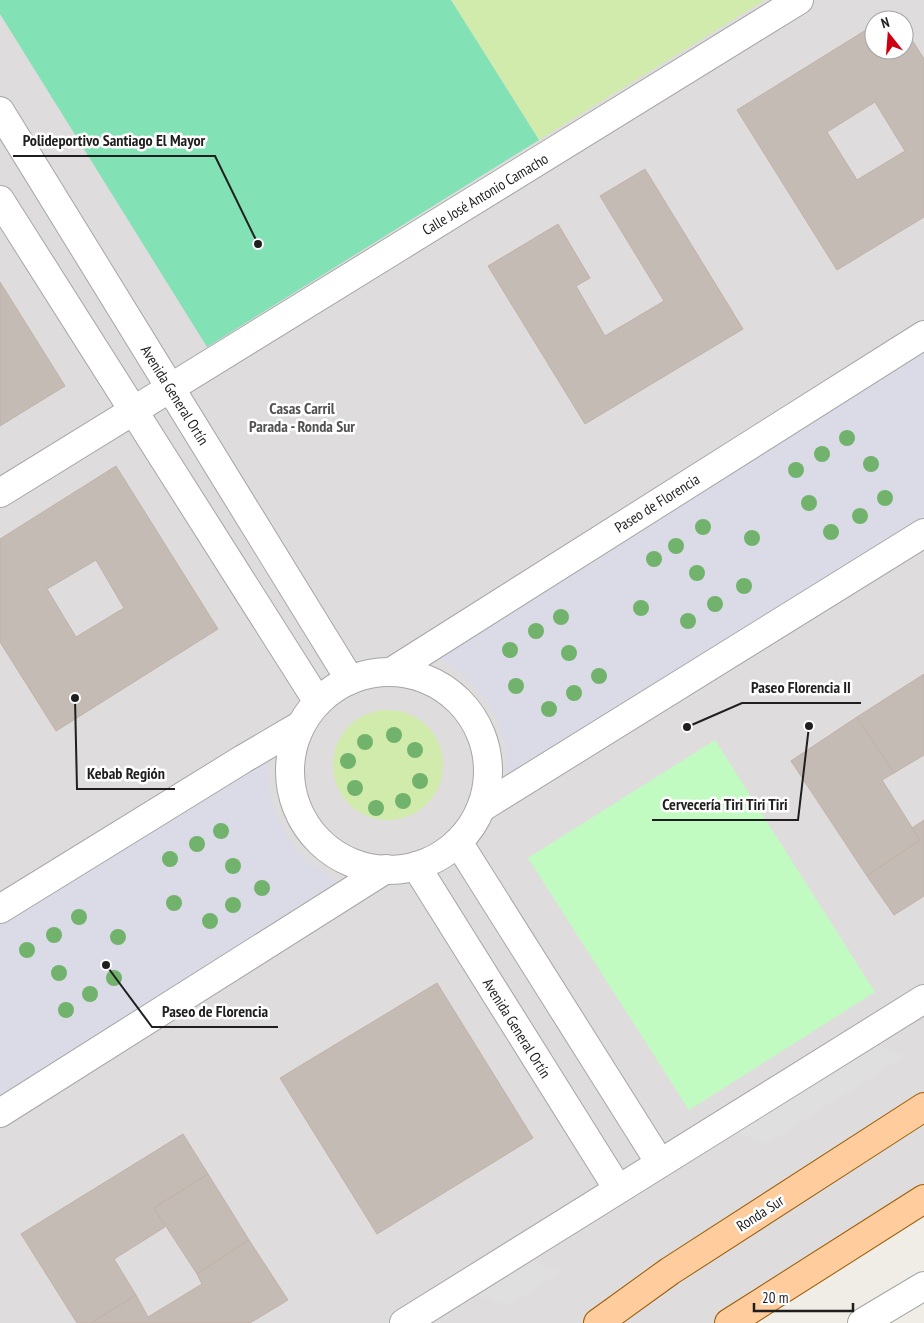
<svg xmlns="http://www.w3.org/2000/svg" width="924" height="1323" font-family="'PT Sans Narrow',sans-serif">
<rect width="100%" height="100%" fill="#f0ece6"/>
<path fill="#dedcdc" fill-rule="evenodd" d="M 0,0 L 924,0 L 924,1199 L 729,1323 L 0,1323 ZM 874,20 L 904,20 L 904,50 L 874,50 Z"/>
<g fill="#d0ebab">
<path d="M 451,0 L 765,0 L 539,140 Z"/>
<circle cx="388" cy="765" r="55"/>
</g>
<path fill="#c2fbc2" d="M 715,740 L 875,992 L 689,1110 L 528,858 Z"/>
<path fill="#82e1b5" d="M 0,0 L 451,0 L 539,140 L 207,347 L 0,14 Z"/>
<g fill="#dfdfdf">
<path d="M 877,1045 L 905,1056 L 767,1144 L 737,1133 Z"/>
<path d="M 534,1261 L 561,1272 L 508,1306 L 478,1295 Z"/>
</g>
<g fill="#dadbe6">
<path d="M 924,347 L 924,518 L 508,776 L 505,744 L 497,718 L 483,695 L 464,675 L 444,661 L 430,655 Z"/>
<path d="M 269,754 L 267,767 L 270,794 L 278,820 L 292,844 L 310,863 L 333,879 L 345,883 L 0,1096 L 0,924 Z"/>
</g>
<g fill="#c5bbb5" stroke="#c2b1a7" fill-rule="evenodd">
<path d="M 895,12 L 900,20 L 882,20 Z"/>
<path d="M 874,25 L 874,50 L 904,50 L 904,27 L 924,59 L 924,217 L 837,270 L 737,110 ZM 875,102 L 905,151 L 857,180 L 827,132 Z"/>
<path d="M 645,169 L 743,329 L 585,424 L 488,266 L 558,224 L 590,278 L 576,286 L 605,336 L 664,301 L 600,196 Z"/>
<path d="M 0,282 L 65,386 L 0,426 Z"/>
<path d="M 116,466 L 218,629 L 56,731 L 0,642 L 0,539 ZM 96,560 L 124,608 L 76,637 L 47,589 Z"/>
<path d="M 924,674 L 924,755 L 894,773 L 857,717 Z"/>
<path d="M 857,717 L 894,773 L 882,780 L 920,840 L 867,876 L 791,761 Z"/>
<path d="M 924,820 L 924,896 L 894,915 L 867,876 L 920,840 L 912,828 Z"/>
<path d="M 437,983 L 533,1138 L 377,1234 L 280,1078 Z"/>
<path d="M 183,1134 L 208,1174 L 154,1208 L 165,1227 L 114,1259 L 136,1295 L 91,1323 L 77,1323 L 21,1234 Z"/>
<path d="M 208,1174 L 249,1240 L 197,1274 L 154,1208 Z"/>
<path d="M 249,1240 L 288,1300 L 250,1323 L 91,1323 L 136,1295 L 148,1317 L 202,1284 L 197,1274 Z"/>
</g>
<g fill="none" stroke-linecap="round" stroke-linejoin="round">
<defs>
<path id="pedestrian" d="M 0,493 C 265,327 534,166 799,0"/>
<g id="minor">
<path d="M 0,111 L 350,680"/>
<path d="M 0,200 L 318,702"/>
<path d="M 391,672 L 924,335"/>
<circle cx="389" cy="771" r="99"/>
<path d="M 481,808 L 924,533"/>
<path d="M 458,842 L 660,1163"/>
<path d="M 416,866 L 618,1189"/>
<path d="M 0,909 L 243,759 L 301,725"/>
<path d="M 0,1113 L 386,869"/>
<path d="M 404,1323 L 924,999"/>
<path d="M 862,1323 L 924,1286"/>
</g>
<g id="primary">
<path d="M 598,1323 L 670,1271 L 924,1107"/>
<path d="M 729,1323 L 924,1199"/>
</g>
</defs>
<use href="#pedestrian" stroke="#a6a6a6" stroke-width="30"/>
<use href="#minor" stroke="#a6a6a6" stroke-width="30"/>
<use href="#primary" stroke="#9b5b00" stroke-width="30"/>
<use href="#pedestrian" stroke="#fff" stroke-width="28"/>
<use href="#minor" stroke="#fff" stroke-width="28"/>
<use href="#primary" stroke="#fecc9d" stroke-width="28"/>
</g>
<g fill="#71b26c">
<circle cx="847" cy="438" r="8"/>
<circle cx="822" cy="454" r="8"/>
<circle cx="871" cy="464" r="8"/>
<circle cx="796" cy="470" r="8"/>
<circle cx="885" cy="498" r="8"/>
<circle cx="809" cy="503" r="8"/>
<circle cx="860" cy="516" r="8"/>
<circle cx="703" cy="527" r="8"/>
<circle cx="831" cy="532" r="8"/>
<circle cx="752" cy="538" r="8"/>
<circle cx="676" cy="546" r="8"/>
<circle cx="654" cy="559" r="8"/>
<circle cx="697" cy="573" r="8"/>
<circle cx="744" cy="586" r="8"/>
<circle cx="715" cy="604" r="8"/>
<circle cx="641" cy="608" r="8"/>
<circle cx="561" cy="617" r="8"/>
<circle cx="688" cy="621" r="8"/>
<circle cx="536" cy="631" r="8"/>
<circle cx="510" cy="650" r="8"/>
<circle cx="569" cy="653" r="8"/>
<circle cx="599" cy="676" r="8"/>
<circle cx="516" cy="686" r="8"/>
<circle cx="574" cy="693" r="8"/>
<circle cx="549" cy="709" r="8"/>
<circle cx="394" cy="735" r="8"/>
<circle cx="365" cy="742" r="8"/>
<circle cx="415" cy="750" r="8"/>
<circle cx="348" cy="761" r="8"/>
<circle cx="420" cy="781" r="8"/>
<circle cx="355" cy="788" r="8"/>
<circle cx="403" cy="801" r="8"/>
<circle cx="376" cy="808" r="8"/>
<circle cx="221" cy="831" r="8"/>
<circle cx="197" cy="844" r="8"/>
<circle cx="170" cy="859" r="8"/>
<circle cx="233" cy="866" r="8"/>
<circle cx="262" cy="888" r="8"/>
<circle cx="174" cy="903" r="8"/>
<circle cx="233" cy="905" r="8"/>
<circle cx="79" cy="917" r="8"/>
<circle cx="210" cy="921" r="8"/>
<circle cx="54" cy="935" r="8"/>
<circle cx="118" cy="937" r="8"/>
<circle cx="27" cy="950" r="8"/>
<circle cx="59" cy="973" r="8"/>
<circle cx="114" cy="978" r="8"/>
<circle cx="90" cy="994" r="8"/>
<circle cx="66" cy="1010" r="8"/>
</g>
<g text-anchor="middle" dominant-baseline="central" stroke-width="5" stroke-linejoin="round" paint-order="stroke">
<g font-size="15" fill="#1f1f1f" stroke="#fff">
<text transform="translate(485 194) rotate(-31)">Calle José Antonio Camacho</text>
<text transform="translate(175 395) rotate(58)">Avenida General Ortín</text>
<text transform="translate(657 503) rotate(-32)">Paseo de Florencia</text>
<text transform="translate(517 1028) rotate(58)">Avenida General Ortín</text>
<text transform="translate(760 1213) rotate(-33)">Ronda Sur</text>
</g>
<g font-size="16" font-weight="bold" fill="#525252" stroke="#fff">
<text x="302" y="408">Casas Carril<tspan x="302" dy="18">Parada - Ronda Sur</tspan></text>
</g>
</g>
<path fill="none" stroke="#1f1f1f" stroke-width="2" d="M258 244L215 156H13M687 727L742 703H861M75 698L77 789H175M809 726L798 820H652M106 965L152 1027H278"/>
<g fill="#1f1f1f" stroke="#fff" stroke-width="2">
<circle cx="258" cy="244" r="5"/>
<circle cx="687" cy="727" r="5"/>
<circle cx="75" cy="698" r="5"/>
<circle cx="809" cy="726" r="5"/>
<circle cx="106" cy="965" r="5"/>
</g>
<g font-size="16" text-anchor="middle" font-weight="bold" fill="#1f1f1f" stroke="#fff" stroke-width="5" stroke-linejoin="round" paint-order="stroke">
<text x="114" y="146">Polideportivo Santiago El Mayor</text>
<text x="801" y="693">Paseo Florencia II</text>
<text x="126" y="779">Kebab Región</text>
<text x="725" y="810">Cervecería Tiri Tiri Tiri</text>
<text x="215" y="1017">Paseo de Florencia</text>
</g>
<g transform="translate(889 35) rotate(343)"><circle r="24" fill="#ffffff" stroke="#a5a5a5"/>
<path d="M0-4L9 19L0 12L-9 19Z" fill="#cf0011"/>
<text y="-8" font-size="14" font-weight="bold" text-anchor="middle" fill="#1f1f1f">N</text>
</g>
<path d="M754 1303v8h99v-8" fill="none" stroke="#1f1f1f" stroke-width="2.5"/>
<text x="762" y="1303" font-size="15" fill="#1f1f1f" stroke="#ffffff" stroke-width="4" paint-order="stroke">20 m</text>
</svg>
